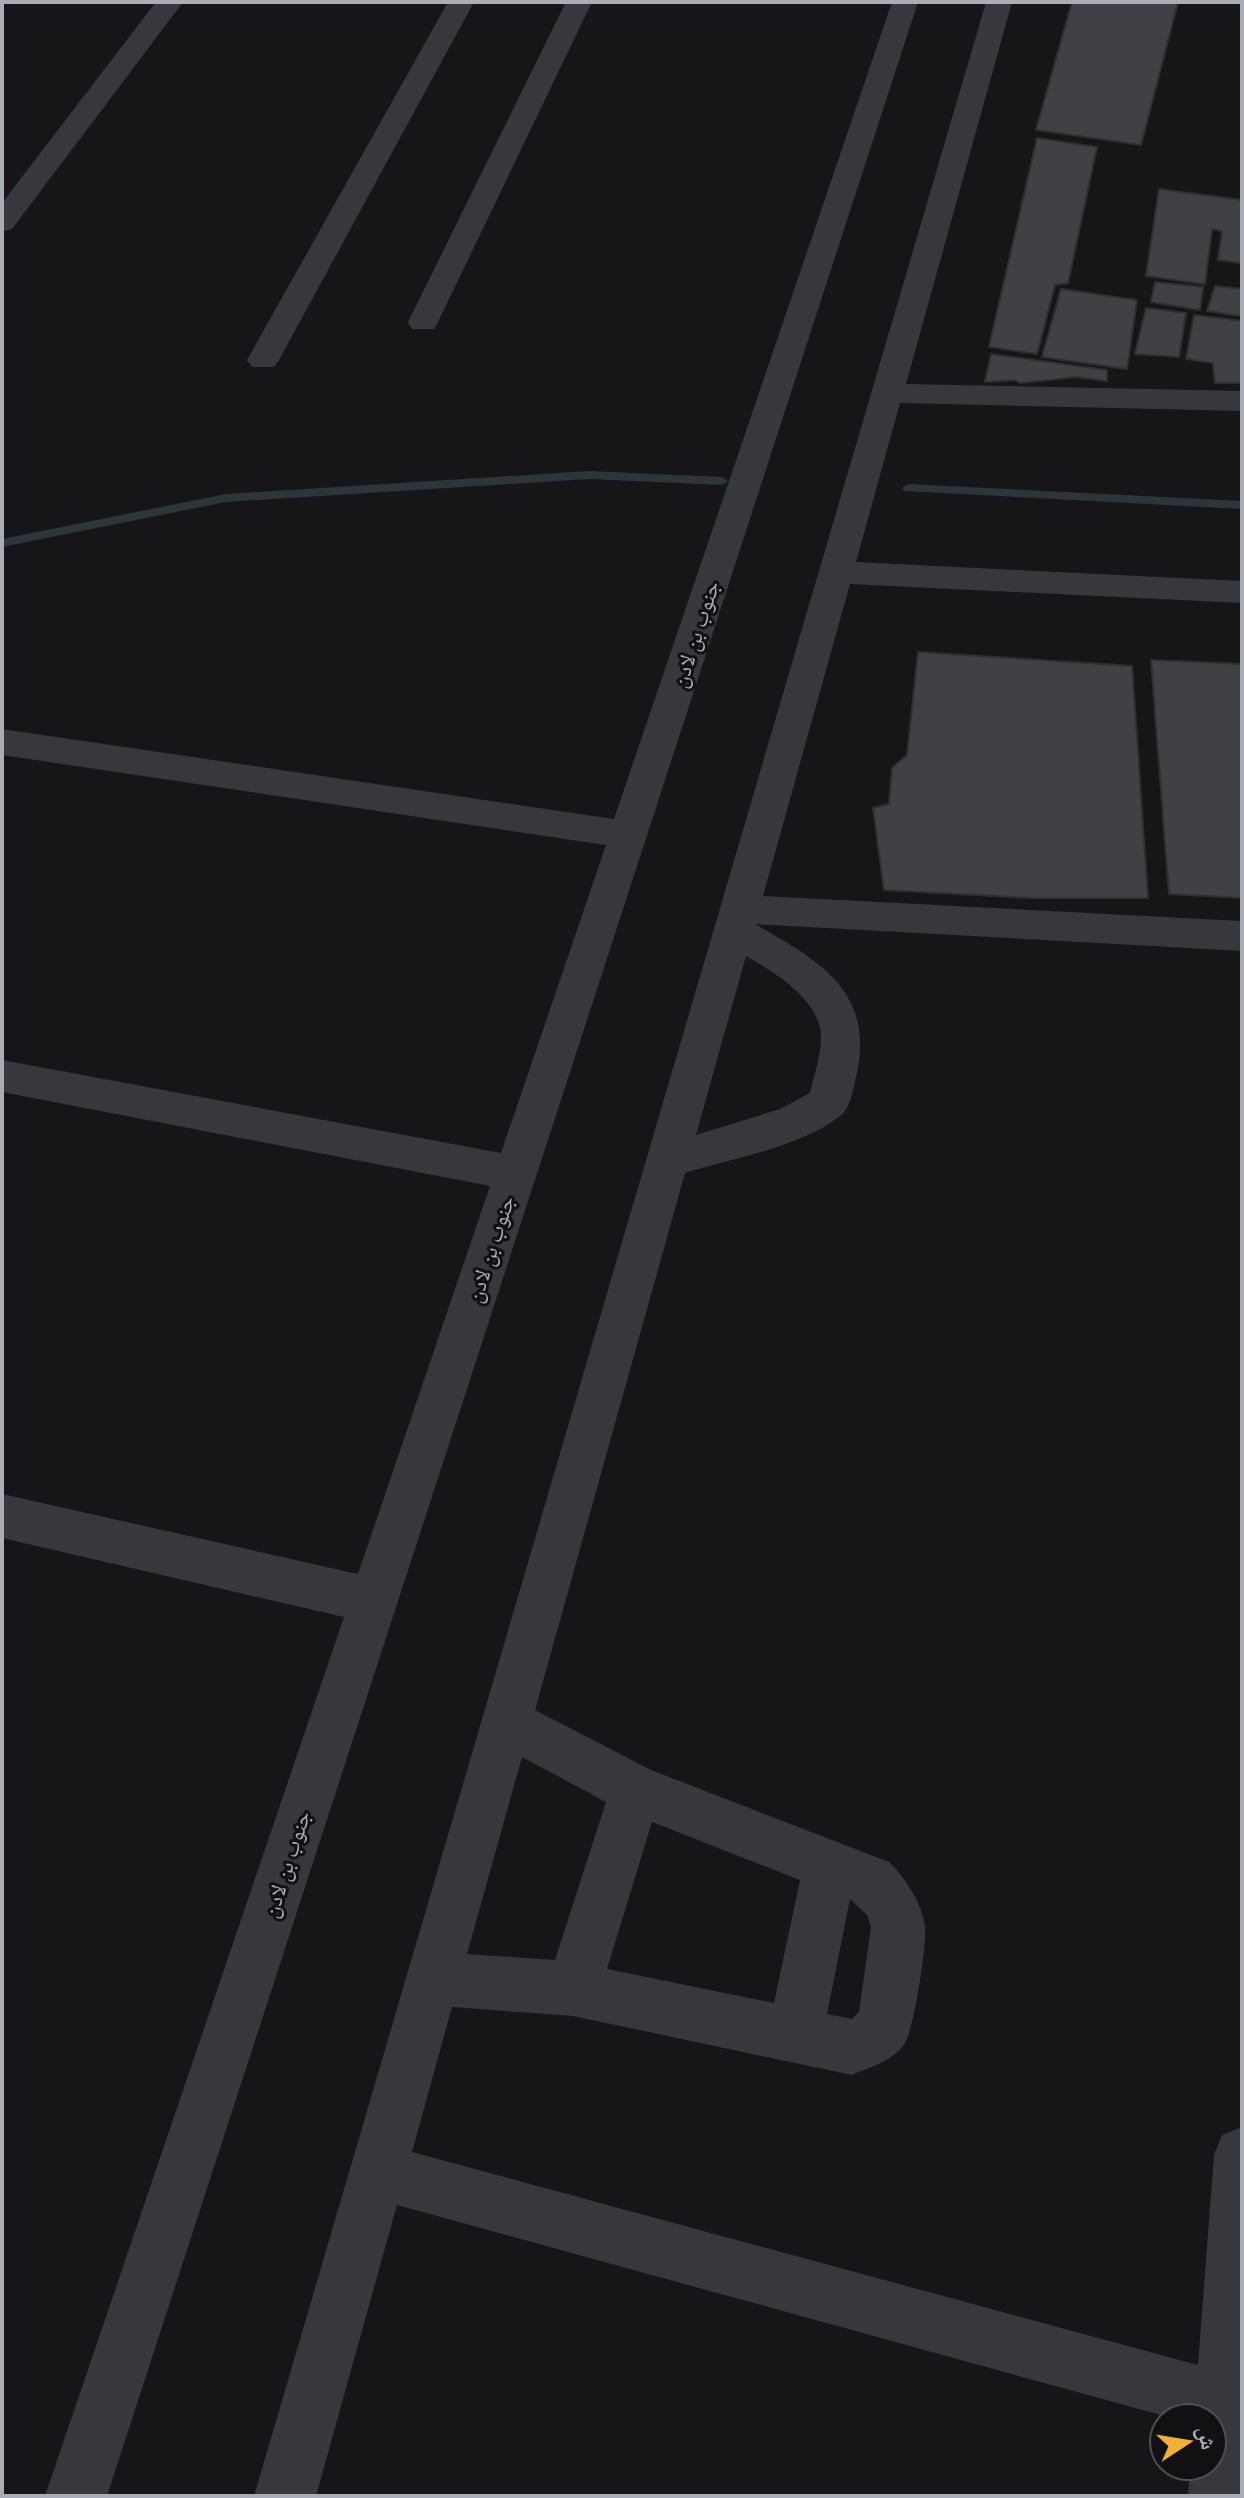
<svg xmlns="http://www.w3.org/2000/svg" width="1244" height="2498" font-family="Raleway,'Noto Naskh Arabic',sans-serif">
<rect width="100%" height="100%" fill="#161618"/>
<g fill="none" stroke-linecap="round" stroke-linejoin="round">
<g fill="#2c353c" fill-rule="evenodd">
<path d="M 589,471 L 722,477 L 728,481 L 722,485 L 589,479 L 226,502 L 2,547 L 2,539 L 226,494 Z"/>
<path d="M 908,484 L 1242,501 L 1242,509 L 904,491 L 902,488 Z"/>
</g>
</g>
<g fill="#404145" stroke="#303034" stroke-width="2">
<path d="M 1072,2 L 1178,2 L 1141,145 L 1036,130 Z"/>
<path d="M 1037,138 L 1097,147 L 1068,283 L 1055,285 L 1037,354 L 989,347 Z"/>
<path d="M 1159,189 L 1242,200 L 1242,263 L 1218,260 L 1222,231 L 1212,229 L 1205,284 L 1146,276 Z"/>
<path d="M 1155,282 L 1203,287 L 1200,310 L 1151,302 Z"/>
<path d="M 1215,286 L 1242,289 L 1242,316 L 1207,311 Z"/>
<path d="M 1061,289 L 1137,300 L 1127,369 L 1042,357 Z"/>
<path d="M 1146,308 L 1186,313 L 1179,357 L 1135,354 Z"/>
<path d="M 1194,315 L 1242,321 L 1242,383 L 1215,383 L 1213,363 L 1186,359 Z"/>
<path d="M 991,354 L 1107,370 L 1107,381 L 1076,377 L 1020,383 L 1015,380 L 985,382 Z"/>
<path d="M 918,652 L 1132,666 L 1148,898 L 1030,898 L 884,890 L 873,808 L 889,804 L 892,768 L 907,755 Z"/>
<path d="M 1151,660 L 1242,664 L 1242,898 L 1169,894 Z"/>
</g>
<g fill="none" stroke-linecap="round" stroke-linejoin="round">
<g fill="#37383d" fill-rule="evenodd">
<path d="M 156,2 L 183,2 L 12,229 L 2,232 L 2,203 Z"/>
<path d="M 448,2 L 474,2 L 279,360 L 274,367 L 252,367 L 247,360 Z"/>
<path d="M 566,2 L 592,2 L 438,322 L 434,329 L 412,329 L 408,322 Z"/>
<path d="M 892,2 L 918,2 L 107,2496 L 45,2496 L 344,1617 L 2,1538 L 2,1494 L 358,1574 L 490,1186 L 2,1092 L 2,1060 L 501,1153 L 606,845 L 2,755 L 2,729 L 614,819 Z"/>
<path d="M 986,2 L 1012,2 L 906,384 L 1242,391 L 1242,411 L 900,403 L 856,562 L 1242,581 L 1242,603 L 850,584 L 763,896 L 1242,921 L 1242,951 L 755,924 C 820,961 876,992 856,1077 C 853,1089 851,1108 840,1116 C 803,1146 731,1159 685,1173 L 535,1710 L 651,1770 L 889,1862 C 906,1879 921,1901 925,1926 C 927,1944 914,2029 905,2043 C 894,2061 870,2067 852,2075 L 573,2016 L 452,2007 L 412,2152 L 1198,2365 L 1214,2155 L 1222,2135 L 1242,2127 L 1242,2496 L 1188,2496 L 1190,2466 L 1212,2466 L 1212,2418 L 1172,2418 L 397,2205 L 316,2496 L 254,2496 ZM 746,956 C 774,972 821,1000 821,1037 C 821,1056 814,1075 810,1093 L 780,1109 L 696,1135 ZM 522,1757 L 606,1802 L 555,1960 L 467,1954 ZM 652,1822 L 800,1880 L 774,2003 L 607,1969 ZM 850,1899 L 867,1915 L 871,1927 L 859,2012 L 852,2019 L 827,2014 Z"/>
</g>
</g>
<g text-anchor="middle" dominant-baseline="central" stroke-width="6" stroke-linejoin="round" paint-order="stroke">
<g font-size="22" fill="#a8adb8" stroke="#111113">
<text transform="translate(695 634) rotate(-72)">جنوب بن لادن</text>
<text transform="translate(490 1249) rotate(-72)">جنوب بن لادن</text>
<text transform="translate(286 1864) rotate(-72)">جنوب بن لادن</text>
</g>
</g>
<rect width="1244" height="2498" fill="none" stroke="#a8adb8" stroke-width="8"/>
<g transform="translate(1188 2442) rotate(78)"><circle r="38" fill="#111113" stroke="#4d4f55" stroke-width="2"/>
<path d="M0-6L14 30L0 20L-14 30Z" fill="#f2b134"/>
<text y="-12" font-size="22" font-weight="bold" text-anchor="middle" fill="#a8adb8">ش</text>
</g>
</svg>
